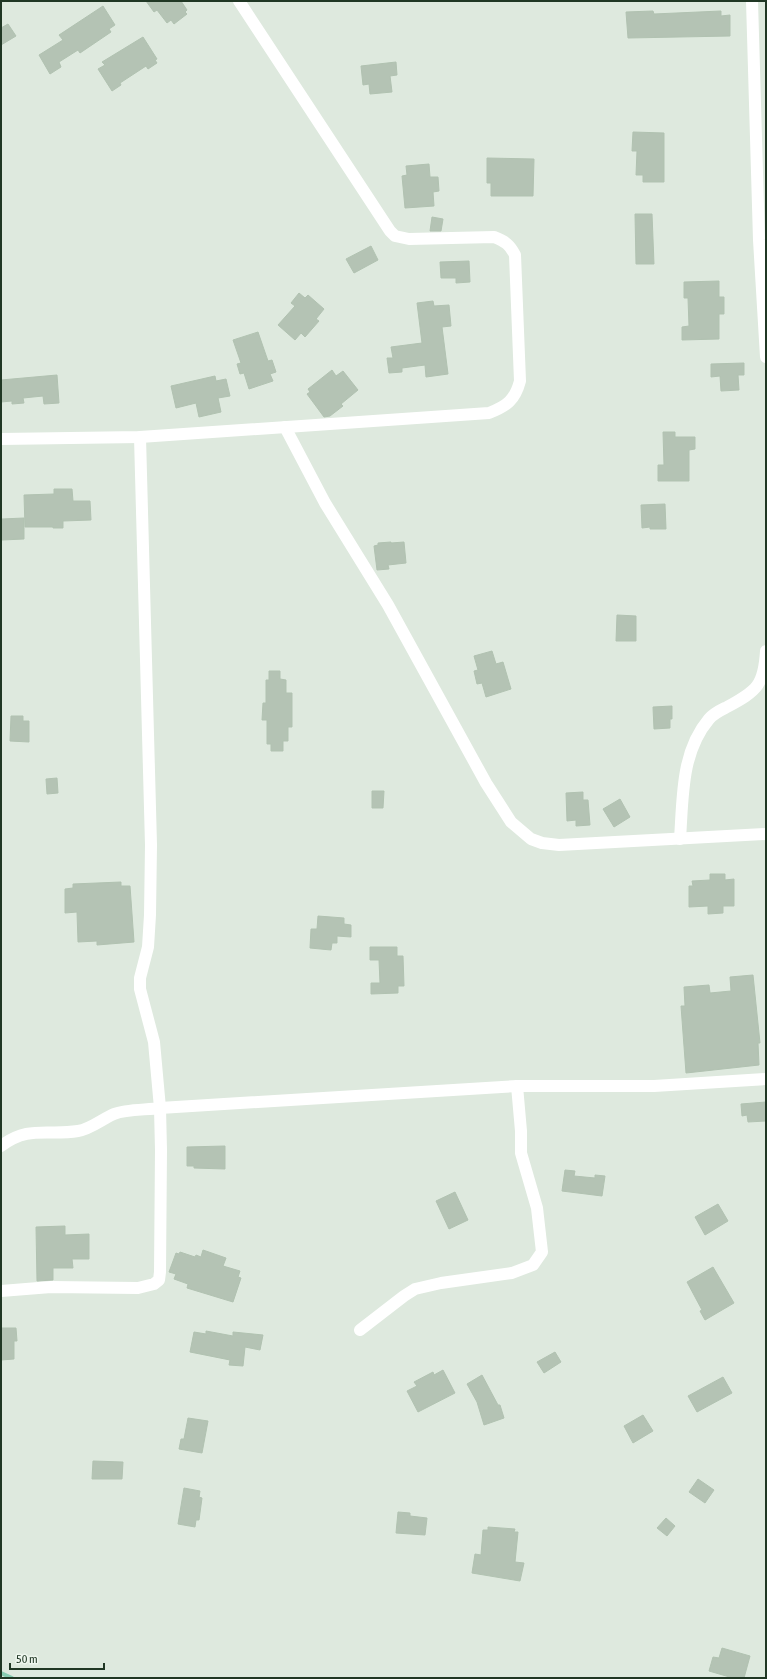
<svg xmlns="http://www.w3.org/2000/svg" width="767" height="1679" font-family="'Asap Condensed',sans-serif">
<rect width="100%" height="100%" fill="#dee9de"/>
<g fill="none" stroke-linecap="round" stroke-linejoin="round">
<path stroke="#88ccb1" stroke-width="4" d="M 1,1673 L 12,1678"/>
</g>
<g fill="#b4c3b4" stroke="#b1c2b1">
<path d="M 146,1 L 181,1 L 187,10 L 185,12 L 187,14 L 174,24 L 171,20 L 167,23 L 157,10 L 154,12 Z"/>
<path d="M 103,6 L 115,25 L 109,29 L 111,32 L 80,53 L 78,50 L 59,62 L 61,67 L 50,74 L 39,55 L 63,40 L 59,35 Z"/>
<path d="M 653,11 L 654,14 L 721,11 L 721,16 L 730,15 L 730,36 L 628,38 L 626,12 Z"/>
<path d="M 8,24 L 16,36 L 1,45 L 1,28 Z"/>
<path d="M 143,37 L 157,59 L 155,60 L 157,63 L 148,69 L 146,66 L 120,83 L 121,85 L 112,91 L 98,69 L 105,65 L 102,62 Z"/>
<path d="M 396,62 L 397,75 L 390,76 L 392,92 L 370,94 L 369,84 L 363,85 L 361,66 Z"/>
<path d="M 633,132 L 664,133 L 664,182 L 643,182 L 643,175 L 636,175 L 637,151 L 632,151 Z"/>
<path d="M 487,158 L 534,159 L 533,196 L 491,196 L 491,183 L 487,183 Z"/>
<path d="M 429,164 L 430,177 L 438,177 L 439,191 L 433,192 L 434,206 L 405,208 L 402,176 L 407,175 L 406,166 Z"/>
<path d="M 635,214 L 652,214 L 654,264 L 636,264 Z"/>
<path d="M 432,217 L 443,219 L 441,231 L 430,231 Z"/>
<path d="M 371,246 L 378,260 L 354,273 L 346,259 Z"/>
<path d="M 469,261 L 470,282 L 456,283 L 456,278 L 441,278 L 440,262 Z"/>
<path d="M 719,281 L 719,297 L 724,297 L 724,314 L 719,314 L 719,339 L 682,340 L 682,327 L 689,326 L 688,298 L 684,298 L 684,282 Z"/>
<path d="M 299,293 L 305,298 L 308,295 L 324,309 L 316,319 L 319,321 L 305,337 L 301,333 L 295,340 L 278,325 L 295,306 L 291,303 Z"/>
<path d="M 433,301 L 434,306 L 449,305 L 451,326 L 442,327 L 448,374 L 426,377 L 425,365 L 402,368 L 402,372 L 389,373 L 387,358 L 393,358 L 391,347 L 422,343 L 417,303 Z"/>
<path d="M 258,332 L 268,361 L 272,360 L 276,372 L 270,374 L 273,381 L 249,389 L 244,373 L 240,374 L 237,364 L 241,363 L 233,340 Z"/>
<path d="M 744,363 L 744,375 L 738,375 L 739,390 L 721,391 L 720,376 L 711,377 L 711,364 Z"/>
<path d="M 332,370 L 336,376 L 343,371 L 358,390 L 341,404 L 343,406 L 330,416 L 324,417 L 307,394 L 310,392 L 308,389 Z"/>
<path d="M 57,375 L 59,403 L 44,404 L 43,396 L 23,398 L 24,403 L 12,404 L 12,401 L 1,402 L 1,380 Z"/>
<path d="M 215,376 L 216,381 L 226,379 L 230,396 L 218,398 L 221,412 L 199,417 L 196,403 L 176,408 L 171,386 Z"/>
<path d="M 663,432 L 675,432 L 675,437 L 695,437 L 695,449 L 689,450 L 689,481 L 658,481 L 658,465 L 664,465 Z"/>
<path d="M 54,489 L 72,489 L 73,501 L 90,501 L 91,520 L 63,521 L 63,528 L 53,528 L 53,527 L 25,527 L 24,495 L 54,494 Z"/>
<path d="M 665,504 L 666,529 L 650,529 L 650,527 L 642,528 L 641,505 Z"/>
<path d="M 24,518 L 24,539 L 2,540 L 2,519 Z"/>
<path d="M 391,542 L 391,543 L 404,542 L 406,563 L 388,565 L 389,569 L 377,570 L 374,546 L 378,545 L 378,543 Z"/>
<path d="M 617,615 L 636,616 L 636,641 L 616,641 Z"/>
<path d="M 492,651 L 496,664 L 503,662 L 511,689 L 486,697 L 482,683 L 477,684 L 474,671 L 478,670 L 474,656 Z"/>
<path d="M 269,671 L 280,671 L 280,679 L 286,680 L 286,693 L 292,693 L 292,727 L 288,727 L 288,741 L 283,741 L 283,751 L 271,751 L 271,744 L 267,744 L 267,720 L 262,720 L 263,703 L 266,703 L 266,680 L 269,680 Z"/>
<path d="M 672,706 L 672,719 L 670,719 L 670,728 L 654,729 L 653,707 Z"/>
<path d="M 11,716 L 23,716 L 23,721 L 29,721 L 29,742 L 10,741 Z"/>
<path d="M 57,778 L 58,793 L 47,794 L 46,779 Z"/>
<path d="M 372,791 L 384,791 L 383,808 L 372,808 Z"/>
<path d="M 583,792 L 583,800 L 588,800 L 590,825 L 576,826 L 576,820 L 567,821 L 566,793 Z"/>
<path d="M 620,799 L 630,817 L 614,827 L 603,809 Z"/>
<path d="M 710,874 L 725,874 L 725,880 L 734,879 L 734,906 L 723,906 L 723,913 L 708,914 L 708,906 L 689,907 L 689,886 L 693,886 L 692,881 L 710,880 Z"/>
<path d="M 121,882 L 121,886 L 130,886 L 134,942 L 97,945 L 97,941 L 78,942 L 77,912 L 65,913 L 65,889 L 73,888 L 73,884 Z"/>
<path d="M 318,916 L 344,918 L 344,924 L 351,925 L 351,937 L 337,936 L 337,943 L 332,943 L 331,950 L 310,948 L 311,929 L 317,929 Z"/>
<path d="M 370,947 L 397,947 L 397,956 L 403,956 L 404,986 L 398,986 L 398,993 L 371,994 L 371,983 L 380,983 L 379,960 L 370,960 Z"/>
<path d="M 753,975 L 760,1043 L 758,1043 L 759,1065 L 686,1073 L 681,1006 L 685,1006 L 684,987 L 709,985 L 710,993 L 731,991 L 730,977 Z"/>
<path d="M 766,1102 L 766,1121 L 748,1122 L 747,1115 L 742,1116 L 741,1104 Z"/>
<path d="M 225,1146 L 225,1169 L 194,1168 L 194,1166 L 187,1166 L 187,1147 Z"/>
<path d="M 565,1170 L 575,1171 L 574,1176 L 595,1178 L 595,1175 L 605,1176 L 602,1196 L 562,1191 Z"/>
<path d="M 455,1192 L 468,1220 L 449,1229 L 436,1201 Z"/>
<path d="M 718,1204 L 728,1221 L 705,1235 L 695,1217 Z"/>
<path d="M 65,1226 L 65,1235 L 89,1234 L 89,1259 L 72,1259 L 73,1268 L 53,1268 L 53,1280 L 37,1281 L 36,1227 Z"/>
<path d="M 203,1250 L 226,1258 L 223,1266 L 240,1271 L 238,1277 L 241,1278 L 233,1302 L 187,1288 L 188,1284 L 174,1279 L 176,1274 L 169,1272 L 176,1253 L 179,1254 L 180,1252 L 195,1257 L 196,1255 L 201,1257 Z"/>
<path d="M 713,1267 L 734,1303 L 705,1320 L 700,1311 L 702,1310 L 687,1282 Z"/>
<path d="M 1,1328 L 16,1328 L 17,1341 L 14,1341 L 14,1359 L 1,1360 Z"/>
<path d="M 206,1331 L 233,1336 L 233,1332 L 263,1335 L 260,1350 L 245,1347 L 243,1366 L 229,1365 L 230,1360 L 190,1352 L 194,1332 L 206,1334 Z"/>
<path d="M 555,1352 L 561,1362 L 544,1373 L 537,1362 Z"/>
<path d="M 443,1370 L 455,1393 L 418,1412 L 407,1391 L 417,1386 L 414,1382 L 433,1372 L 434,1375 Z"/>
<path d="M 482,1375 L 498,1405 L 500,1405 L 504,1418 L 484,1425 L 477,1402 L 467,1384 Z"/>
<path d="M 723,1377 L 732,1393 L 697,1412 L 688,1396 Z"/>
<path d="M 643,1415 L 653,1431 L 633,1443 L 624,1426 Z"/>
<path d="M 188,1418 L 208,1421 L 202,1453 L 179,1449 L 181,1439 L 184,1439 Z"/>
<path d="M 93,1461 L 123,1462 L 122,1479 L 92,1479 Z"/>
<path d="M 698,1479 L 714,1490 L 705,1503 L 689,1492 Z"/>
<path d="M 184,1488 L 200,1491 L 199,1497 L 202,1498 L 199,1520 L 196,1520 L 195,1527 L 178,1524 Z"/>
<path d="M 398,1512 L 410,1513 L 410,1516 L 427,1518 L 425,1535 L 396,1533 Z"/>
<path d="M 666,1518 L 675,1526 L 667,1536 L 657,1528 Z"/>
<path d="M 488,1527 L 515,1529 L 514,1532 L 518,1532 L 515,1562 L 524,1563 L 520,1581 L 472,1573 L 475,1554 L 481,1555 L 483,1530 L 488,1530 Z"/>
<path d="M 722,1648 L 750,1656 L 744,1678 L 733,1678 L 709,1671 L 713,1657 L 719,1658 Z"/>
</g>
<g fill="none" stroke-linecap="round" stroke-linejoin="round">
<g stroke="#fff" stroke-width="12">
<path d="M 752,1 L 759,240 L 766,357"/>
<path d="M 285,427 L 325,503 L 388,605 L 486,783 L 511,822 L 531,839 L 542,843 L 559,845 L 766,834"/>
<path d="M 1,439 L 140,437 L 489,413 C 507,406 515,400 520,381 L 515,255 C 510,245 505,241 494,237 L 409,239 L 395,236 L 390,231 L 239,1"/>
<path d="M 680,839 C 683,797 681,752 709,719 C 714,713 721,710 727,707 C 757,691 764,685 766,651"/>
<path d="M 1,1146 C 29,1125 47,1136 78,1131 C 91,1129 102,1119 114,1114 C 126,1109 147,1110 160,1108 L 517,1086 L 654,1086 L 766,1079"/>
<path d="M 1,1291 L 51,1287 L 138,1288 L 154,1284 L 159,1280 L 160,1272 L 161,1150 L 160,1108 L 154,1042 L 140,989 L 140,978 L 148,947 L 150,915 L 151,845 L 140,437"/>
<path d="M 360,1330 L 404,1296 L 415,1289 L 441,1283 L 512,1273 L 533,1265 L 542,1252 L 537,1208 L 521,1153 L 521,1131 L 517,1086"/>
</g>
</g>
<rect width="767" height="1679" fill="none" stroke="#203724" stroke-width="4"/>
<path d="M10 1663v6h94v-6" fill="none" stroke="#203724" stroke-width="2"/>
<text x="16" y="1663" font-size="12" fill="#203724" stroke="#eef6ee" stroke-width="3" paint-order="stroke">50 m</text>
</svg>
